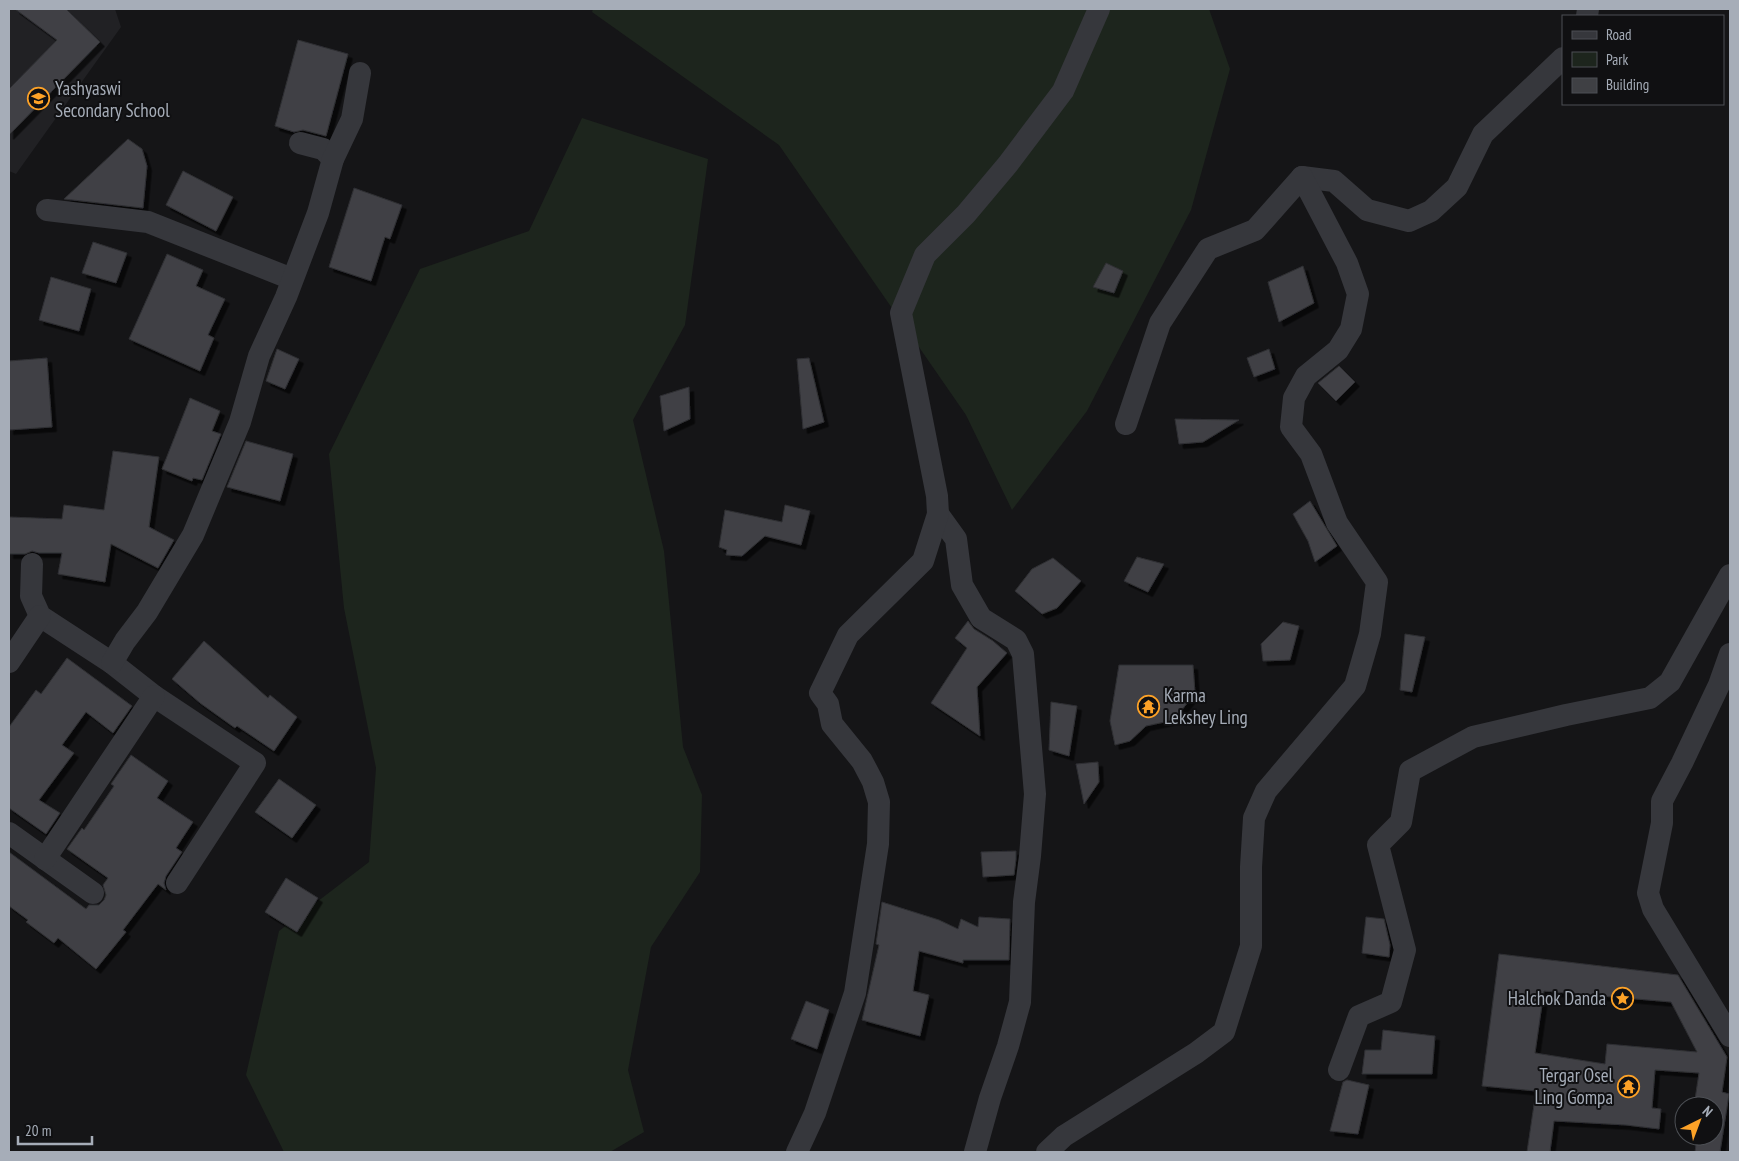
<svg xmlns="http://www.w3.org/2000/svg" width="1739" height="1161" font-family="'PT Sans Narrow',sans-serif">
<defs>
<filter id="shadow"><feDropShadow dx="4.5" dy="4.5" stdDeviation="0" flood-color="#0009"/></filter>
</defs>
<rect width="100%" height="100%" fill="#151517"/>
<path fill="#212124" d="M 9,9 L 115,9 L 121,27 L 16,174 L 9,171 Z"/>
<g fill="#1d251d">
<path d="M 593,9 L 1209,9 L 1230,69 L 1191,210 L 1087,411 L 1012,510 L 966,415 L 779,145 L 592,12 Z"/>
<path d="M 582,118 L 708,159 L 685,325 L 633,420 L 664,551 L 683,747 L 702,795 L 700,872 L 651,947 L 628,1070 L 644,1132 L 610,1152 L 284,1152 L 246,1075 L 279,931 L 369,862 L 376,768 L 344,608 L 329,454 L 420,269 L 529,231 Z"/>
</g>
<g fill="#3f4044" stroke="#2f2f33" fill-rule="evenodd" filter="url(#shadow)">
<path d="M 15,9 L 66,9 L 100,42 L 9,135 L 9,89 L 57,40 Z"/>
<path d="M 298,40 L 348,54 L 326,136 L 303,130 L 294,132 L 275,126 Z"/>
<path d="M 128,139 L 142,149 L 147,166 L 143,208 L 64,199 Z"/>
<path d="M 183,171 L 233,197 L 216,231 L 166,205 Z"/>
<path d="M 354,188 L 402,205 L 390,239 L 385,237 L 371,281 L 329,267 Z"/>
<path d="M 93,242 L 127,253 L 116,283 L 82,273 Z"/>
<path d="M 167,254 L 203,270 L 196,286 L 225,299 L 208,335 L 214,338 L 200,371 L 129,339 Z"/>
<path d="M 1106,263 L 1123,271 L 1114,293 L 1093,287 Z"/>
<path d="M 1303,266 L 1314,303 L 1279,322 L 1268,282 Z"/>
<path d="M 51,277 L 91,289 L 79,331 L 39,320 Z"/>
<path d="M 277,349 L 299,359 L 285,389 L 266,381 Z"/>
<path d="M 1269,349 L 1275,369 L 1254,377 L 1247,358 Z"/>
<path d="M 47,358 L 52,427 L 9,430 L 9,361 Z"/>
<path d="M 809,358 L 824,422 L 803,429 L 797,359 Z"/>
<path d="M 1339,366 L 1355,382 L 1336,401 L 1318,383 Z"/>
<path d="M 689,387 L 690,419 L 664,431 L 660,396 Z"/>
<path d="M 190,398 L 220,411 L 212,431 L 221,434 L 202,480 L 193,478 L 192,481 L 162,469 Z"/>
<path d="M 1175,419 L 1239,420 L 1203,442 L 1179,444 Z"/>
<path d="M 246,441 L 293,454 L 280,501 L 227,487 Z"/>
<path d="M 113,451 L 159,457 L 149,527 L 174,540 L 158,568 L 111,544 L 105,582 L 58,574 L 62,553 L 39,553 L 32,551 L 25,554 L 9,554 L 9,517 L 62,519 L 64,505 L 104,510 Z"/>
<path d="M 1310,501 L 1337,546 L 1315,562 L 1308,541 L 1293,514 Z"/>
<path d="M 785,505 L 810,511 L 801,545 L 765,536 L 742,556 L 726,555 L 727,550 L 719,547 L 725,510 L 782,522 Z"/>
<path d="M 1137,557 L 1164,564 L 1148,592 L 1124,581 Z"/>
<path d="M 1053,558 L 1081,581 L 1057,608 L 1042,614 L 1015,591 L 1032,569 Z"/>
<path d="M 968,621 L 974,629 L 993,641 L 1007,653 L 977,687 L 980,736 L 931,703 L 967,648 L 955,638 Z"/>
<path d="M 1283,622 L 1299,626 L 1290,660 L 1263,661 L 1261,644 Z"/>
<path d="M 1405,634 L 1425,637 L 1412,692 L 1400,690 Z"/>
<path d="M 204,641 L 268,698 L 270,695 L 297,717 L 274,751 L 237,726 L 235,728 L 200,703 L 172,679 Z"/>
<path d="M 67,658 L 132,706 L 113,733 L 86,712 L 62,745 L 74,753 L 39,800 L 60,813 L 46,834 L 9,808 L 9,727 L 36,690 L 41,694 Z"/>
<path d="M 1119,665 L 1193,665 L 1195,693 L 1174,720 L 1146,726 L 1130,741 L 1115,745 L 1110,721 Z"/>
<path d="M 1051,702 L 1077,706 L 1069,756 L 1049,750 Z"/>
<path d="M 131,755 L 168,781 L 157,798 L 193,822 L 176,848 L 182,852 L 166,876 L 164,883 L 166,890 L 158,884 L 123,930 L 126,932 L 96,969 L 58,938 L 54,943 L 26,922 L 28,920 L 9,906 L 9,852 L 86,909 L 89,905 L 99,905 L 104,900 L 106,895 L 103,885 L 108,878 L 67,849 L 82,828 L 84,830 L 114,786 L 111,784 Z"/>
<path d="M 1098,762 L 1099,782 L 1084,804 L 1076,764 Z"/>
<path d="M 279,779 L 316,805 L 292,838 L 255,812 Z"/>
<path d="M 1016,851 L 1016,859 L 1014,875 L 983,877 L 981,852 Z"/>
<path d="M 286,878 L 318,898 L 297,932 L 265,912 Z"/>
<path d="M 882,902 L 939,920 L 958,929 L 961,919 L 978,927 L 979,917 L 1010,919 L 1009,960 L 963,960 L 963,963 L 919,951 L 913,991 L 929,995 L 920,1036 L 862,1020 L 879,945 L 876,944 Z"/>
<path d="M 1366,917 L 1384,919 L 1390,945 L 1389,957 L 1362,953 Z"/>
<path d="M 1499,954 L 1678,975 L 1727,1057 L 1722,1092 L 1729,1094 L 1720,1152 L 1695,1152 L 1697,1136 L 1714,1136 L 1714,1106 L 1694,1106 L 1699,1073 L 1655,1070 L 1652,1108 L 1661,1109 L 1659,1129 L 1626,1125 L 1554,1121 L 1550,1152 L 1527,1152 L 1536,1091 L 1482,1086 ZM 1544,991 L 1671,1002 L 1697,1052 L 1607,1044 L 1605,1064 L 1535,1053 Z"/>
<path d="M 806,1001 L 829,1010 L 817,1049 L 791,1039 Z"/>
<path d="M 1383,1030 L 1435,1036 L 1432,1074 L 1362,1074 L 1365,1050 L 1381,1050 Z"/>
<path d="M 1347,1080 L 1369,1085 L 1358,1134 L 1330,1131 L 1343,1082 Z"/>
</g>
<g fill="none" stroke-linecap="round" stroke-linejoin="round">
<g stroke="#36373c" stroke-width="22">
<path d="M 1587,16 L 1588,9"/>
<path d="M 300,143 L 323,149 L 333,159"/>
<path d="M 1302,177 L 1334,181 L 1367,210 L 1409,221 L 1431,211 L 1457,187 L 1483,134 L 1563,58"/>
<path d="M 47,210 L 148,222 L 292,279"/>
<path d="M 938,514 L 956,539 L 962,585 L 981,618 L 1016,640 L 1023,654 L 1035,794 L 1030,856 L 1024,902 L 1020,1002 L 1008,1046 L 990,1098 L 975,1152"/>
<path d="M 32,564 L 31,596 L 40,616 L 112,663 L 154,696 L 255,763 L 177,883"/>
<path d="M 1730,654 L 1719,685 L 1682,763 L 1662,801 L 1662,823 L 1648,893 L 1653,909 L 1730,1036"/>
<path d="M 9,662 L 40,616"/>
<path d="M 112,663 L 125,641 L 147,612 L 193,535 L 240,422 L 259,356 L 286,297 L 318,213 L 333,159 L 352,119 L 360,73"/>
<path d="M 9,833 L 93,893"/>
<path d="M 45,859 L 154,696"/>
<path d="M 1339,1070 L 1359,1016 L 1391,1002 L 1405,950 L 1378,845 L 1401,822 L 1410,771 L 1473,737 L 1566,715 L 1650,698 L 1670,682 L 1730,575"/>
<path d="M 797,1152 L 815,1113 L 855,993 L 878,844 L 879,802 L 873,782 L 862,761 L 832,724 L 828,704 L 820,693 L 848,635 L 923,561 L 938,514 L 937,496 L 901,313 L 925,255 L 966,214 L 1008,164 L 1063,91 L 1099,9"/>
<path d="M 1047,1152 L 1064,1136 L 1196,1053 L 1224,1032 L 1251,946 L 1251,867 L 1254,818 L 1266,791 L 1355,686 L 1370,634 L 1377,582 L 1337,523 L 1311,454 L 1291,427 L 1294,398 L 1306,376 L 1338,350 L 1351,329 L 1358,294 L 1347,263 L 1302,177 L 1255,230 L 1208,249 L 1160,323 L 1126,424"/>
</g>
</g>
<defs>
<symbol id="school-ring" viewBox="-11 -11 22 22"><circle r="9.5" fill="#101012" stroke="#fda227" stroke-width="1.5"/><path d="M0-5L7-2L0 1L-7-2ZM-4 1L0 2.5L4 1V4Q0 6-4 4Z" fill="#fda227"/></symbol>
<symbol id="temple-ring" viewBox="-11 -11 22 22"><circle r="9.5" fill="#101012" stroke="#fda227" stroke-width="1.5"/><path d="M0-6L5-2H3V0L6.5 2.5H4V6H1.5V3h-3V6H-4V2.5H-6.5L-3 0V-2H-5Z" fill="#fda227"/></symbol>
<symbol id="sight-ring" viewBox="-11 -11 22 22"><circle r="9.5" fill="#101012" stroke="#fda227" stroke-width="1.5"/><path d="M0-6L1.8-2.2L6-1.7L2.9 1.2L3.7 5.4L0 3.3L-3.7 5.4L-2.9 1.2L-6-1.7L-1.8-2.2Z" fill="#fda227"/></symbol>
</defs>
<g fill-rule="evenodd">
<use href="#school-ring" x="26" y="86" width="25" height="25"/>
<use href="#temple-ring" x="1136" y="694" width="25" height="25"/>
<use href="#sight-ring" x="1610" y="986" width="25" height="25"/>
<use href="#temple-ring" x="1616" y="1074" width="25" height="25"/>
</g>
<g text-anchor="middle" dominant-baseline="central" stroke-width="4" stroke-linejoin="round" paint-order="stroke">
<g font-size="19" fill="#a6adb8" stroke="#101012" text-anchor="start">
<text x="55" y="88">Yashyaswi<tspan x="55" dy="22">Secondary School</tspan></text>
<text x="1164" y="695">Karma<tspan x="1164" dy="22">Lekshey Ling</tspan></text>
<text x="1606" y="998" text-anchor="end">Halchok Danda</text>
<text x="1613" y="1075" text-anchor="end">Tergar Osel<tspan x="1613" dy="22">Ling Gompa</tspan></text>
</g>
</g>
<rect width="1739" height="1161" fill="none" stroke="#a6adb8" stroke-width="20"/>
<rect x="1562" y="15" width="162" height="90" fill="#101012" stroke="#4c4f54"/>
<rect x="1572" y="31" width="25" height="8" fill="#36373c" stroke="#4c4f54"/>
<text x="1606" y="40" font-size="15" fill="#a6adb8">Road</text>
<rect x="1572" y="52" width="25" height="15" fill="#1d251d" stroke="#4c4f54"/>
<text x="1606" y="65" font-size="15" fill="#a6adb8">Park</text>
<rect x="1572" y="78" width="25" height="15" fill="#3f4044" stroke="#4c4f54"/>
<text x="1606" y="90" font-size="15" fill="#a6adb8">Building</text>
<g transform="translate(1699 1121) rotate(42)"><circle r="24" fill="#101012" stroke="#4c4f54"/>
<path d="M0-4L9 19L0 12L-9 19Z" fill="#fda227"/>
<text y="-8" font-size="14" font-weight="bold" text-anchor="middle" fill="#a6adb8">N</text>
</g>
<path d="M18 1136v8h74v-8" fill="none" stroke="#a6adb8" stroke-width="2.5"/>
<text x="25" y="1136" font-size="15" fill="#a6adb8" stroke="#101012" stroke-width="4" paint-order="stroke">20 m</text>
</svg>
